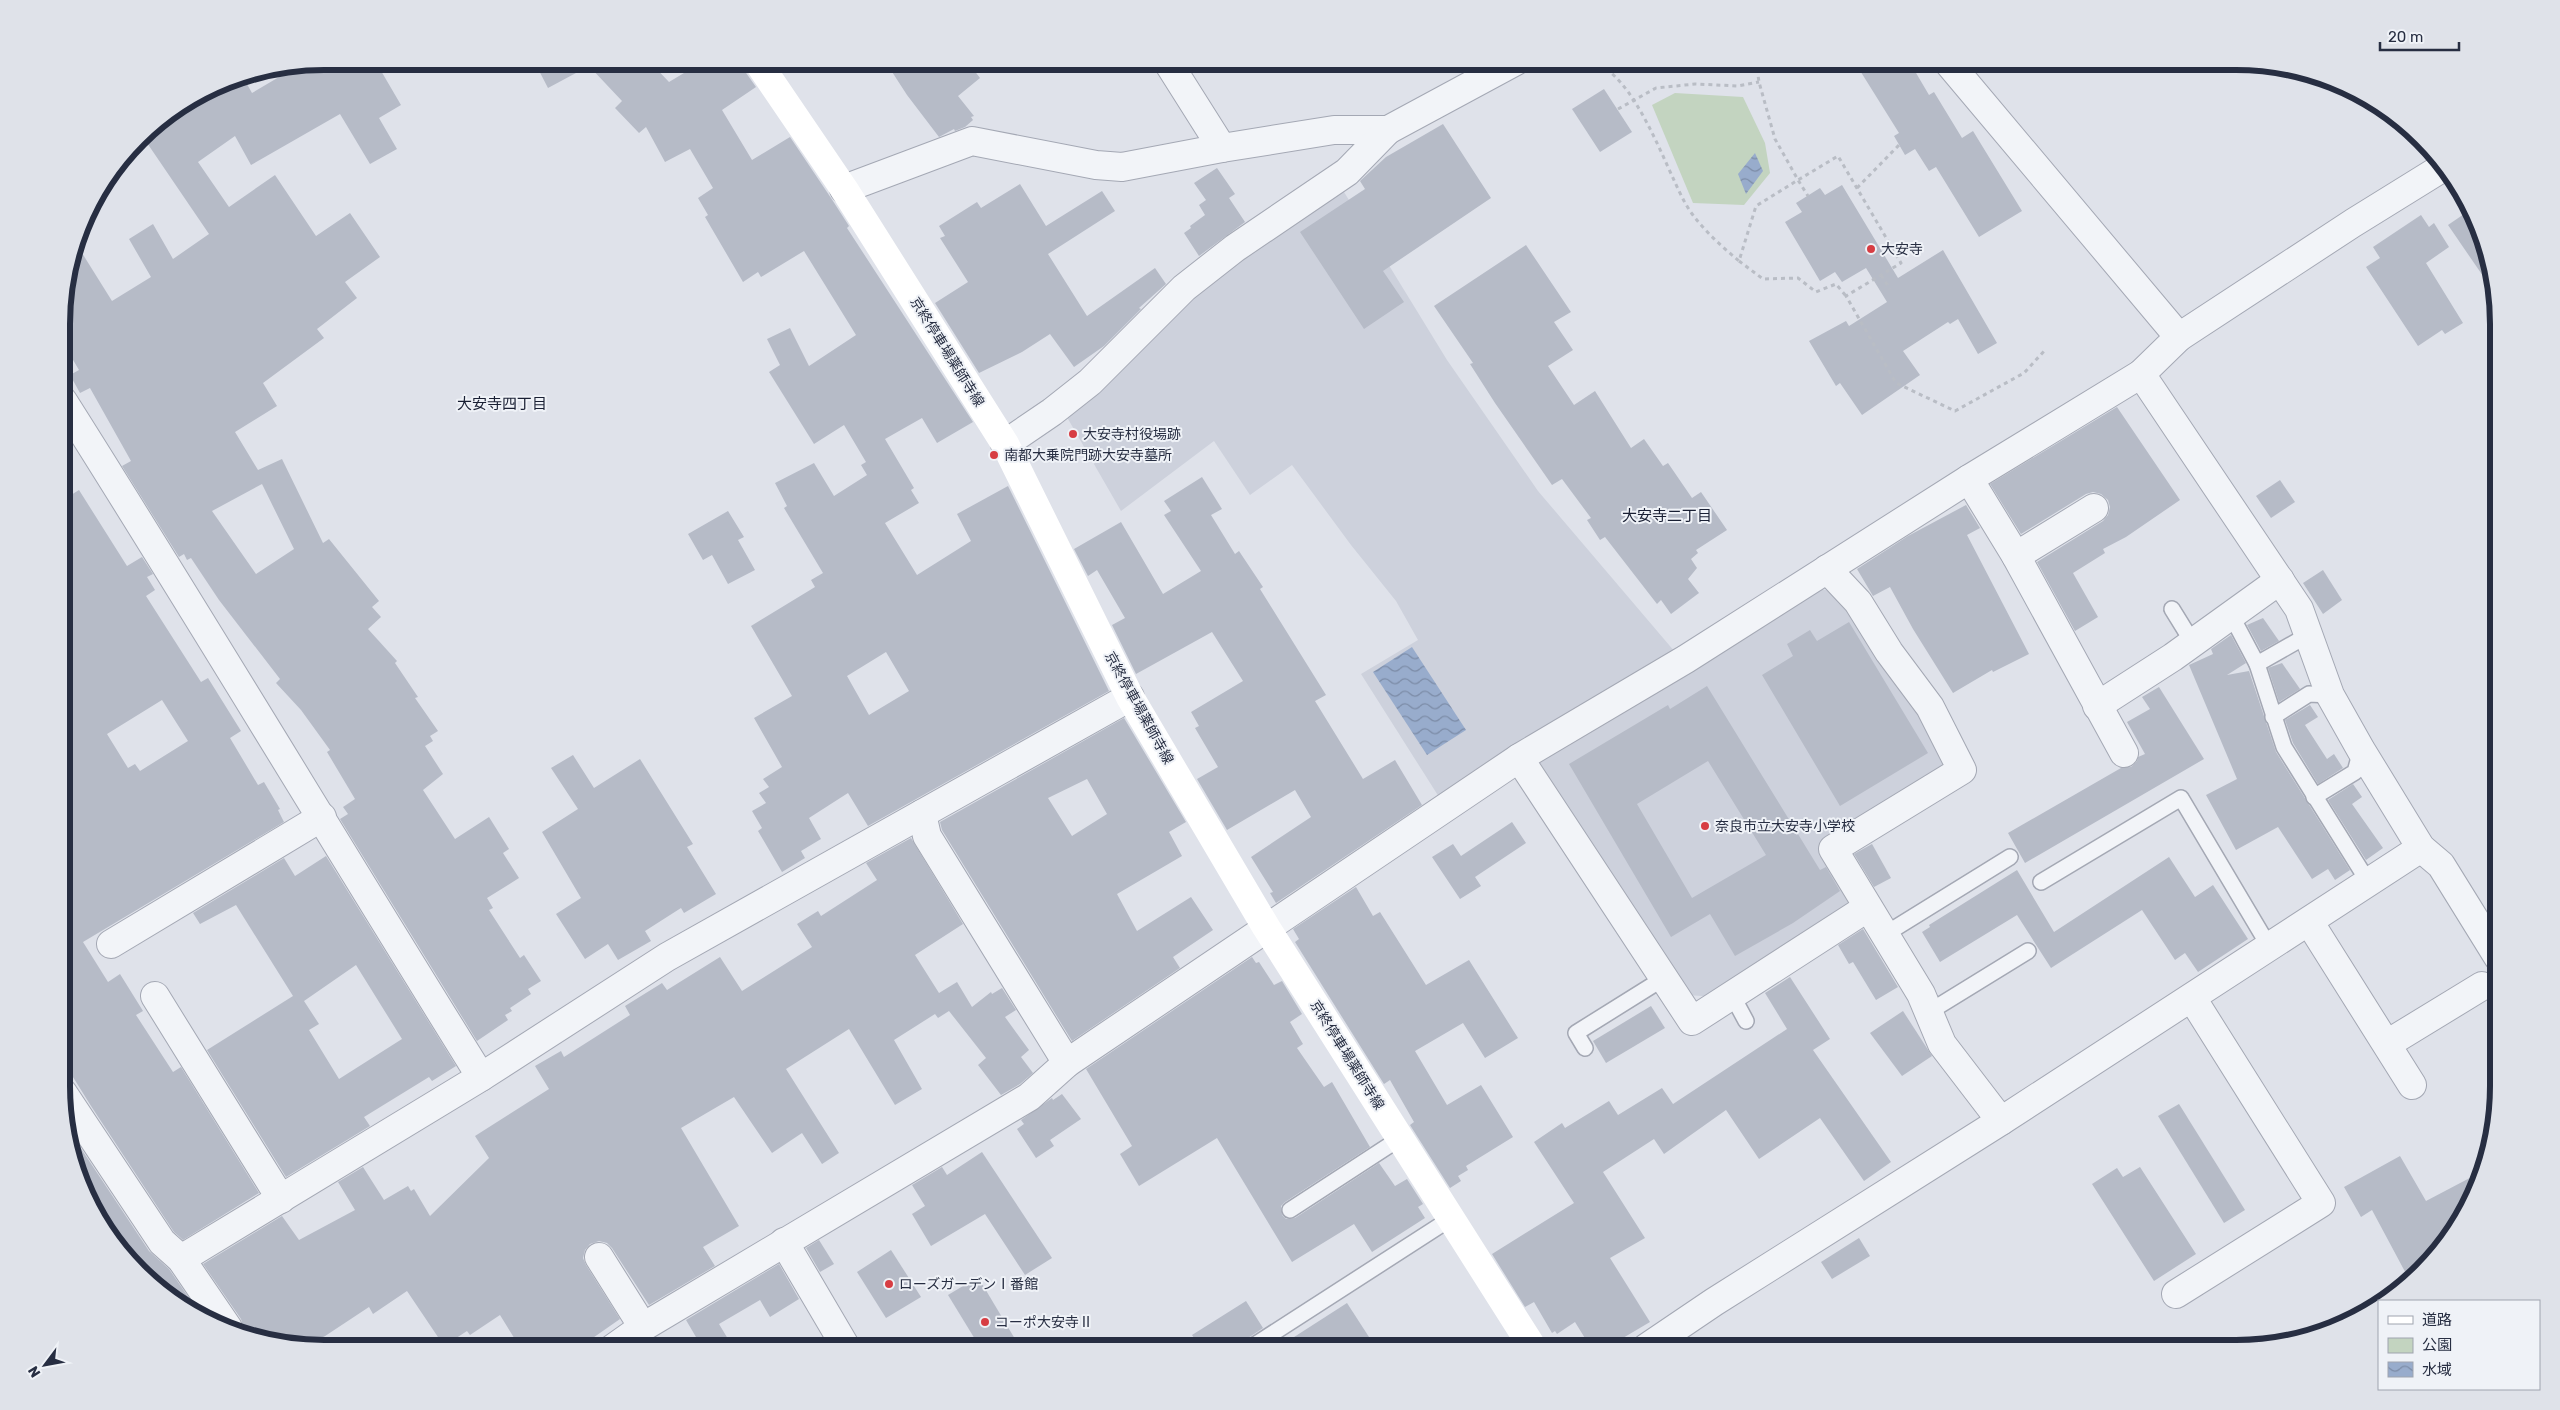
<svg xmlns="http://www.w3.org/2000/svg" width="2560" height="1410" font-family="Rubik,'Noto Sans JP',sans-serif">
<defs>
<pattern id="water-waves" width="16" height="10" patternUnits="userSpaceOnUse" patternTransform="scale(1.25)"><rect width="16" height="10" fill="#98accc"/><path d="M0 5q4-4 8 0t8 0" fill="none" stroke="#7c8ca7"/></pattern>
</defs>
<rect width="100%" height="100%" fill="#dfe2ea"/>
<g fill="#cdd1dc">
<path d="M 1340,190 L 1344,192 L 1447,360 L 1538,491 L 1675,652 L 1439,797 L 1361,674 L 1418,640 L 1396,601 L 1351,545 L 1292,465 L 1250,495 L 1214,441 L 1121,511 L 1064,412 L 1187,294 Z"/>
<path d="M 1821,589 L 1843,594 L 1946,755 L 1944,767 L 1820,844 L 1848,890 L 1849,910 L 1718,997 L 1686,995 L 1533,759 L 1550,747 L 1601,726 Z"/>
</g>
<path fill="#c3d4c0" d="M 1675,93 L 1743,97 L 1765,143 L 1770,173 L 1744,205 L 1693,203 L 1652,105 Z"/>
<g fill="url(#water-waves)">
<path d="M 1755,153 L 1763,171 L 1746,194 L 1738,174 Z"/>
<path d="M 1412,647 L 1466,730 L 1427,755 L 1373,672 Z"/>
</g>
<g fill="#b6bbc7" fill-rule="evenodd">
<path d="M 324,61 L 356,61 L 363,72 L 377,64 L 401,105 L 379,118 L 397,149 L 370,164 L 340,114 L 251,165 L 235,136 L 198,162 L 229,207 L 275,175 L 316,236 L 350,213 L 380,257 L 345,282 L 357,298 L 317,329 L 324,338 L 263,383 L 277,406 L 235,432 L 258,470 L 282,459 L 323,543 L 329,539 L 379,601 L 372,607 L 381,617 L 368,629 L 397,661 L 395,663 L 418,697 L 415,698 L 438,731 L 430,736 L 433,741 L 425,746 L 443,774 L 423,790 L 455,839 L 489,817 L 509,849 L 503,853 L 519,878 L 487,898 L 493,908 L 489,910 L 520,958 L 524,955 L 541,981 L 528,989 L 531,994 L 510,1008 L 512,1011 L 505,1015 L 508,1020 L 477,1041 L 340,819 L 348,814 L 343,807 L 355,799 L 327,752 L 330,750 L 301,710 L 276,683 L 280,679 L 219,600 L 191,558 L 187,560 L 184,554 L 179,557 L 122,466 L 131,461 L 90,388 L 80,393 L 70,375 L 79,370 L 63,343 L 63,290 L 77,245 L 112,301 L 151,277 L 129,239 L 153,224 L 173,259 L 209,234 L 143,137 L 151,127 L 224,81 L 243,77 L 252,93 L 296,67 ZM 262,484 L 294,549 L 256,574 L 212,511 Z"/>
<path d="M 534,61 L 649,61 L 669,82 L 704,61 L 742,61 L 744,70 L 756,87 L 722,110 L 752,160 L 790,137 L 831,198 L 849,226 L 847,228 L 973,422 L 937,443 L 922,418 L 885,439 L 914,488 L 911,490 L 919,503 L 885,523 L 917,575 L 971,541 L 957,514 L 1008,486 L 1109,691 L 868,826 L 848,793 L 809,818 L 821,839 L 801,851 L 805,858 L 782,872 L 758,831 L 762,828 L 752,811 L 766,803 L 759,793 L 769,787 L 763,779 L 782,767 L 754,718 L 792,696 L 751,626 L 815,587 L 811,580 L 823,573 L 784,508 L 787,506 L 775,483 L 814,463 L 834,496 L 867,475 L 861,465 L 866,462 L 844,425 L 814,444 L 769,372 L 780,365 L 767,339 L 790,328 L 809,366 L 856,335 L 804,251 L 761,277 L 758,272 L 743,282 L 705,217 L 708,215 L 698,198 L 713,188 L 690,149 L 665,162 L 646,127 L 639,133 L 615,108 L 622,101 L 589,66 L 548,88 ZM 886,652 L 909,691 L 869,715 L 847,676 Z"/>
<path d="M 885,61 L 967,61 L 980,78 L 958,96 L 974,116 L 971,117 L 973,120 L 965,127 L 955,131 L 954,129 L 939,137 L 907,95 Z"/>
<path d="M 1854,61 L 1909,61 L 1929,95 L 1934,92 L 1962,138 L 1973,131 L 2022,211 L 1979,237 L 1936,167 L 1929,171 L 1915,149 L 1905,155 L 1894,136 L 1899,133 Z"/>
<path d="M 1604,89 L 1632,132 L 1600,152 L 1572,109 Z"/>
<path d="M 1443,124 L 1491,198 L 1383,271 L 1404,302 L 1364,329 L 1300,232 L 1365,189 L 1360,181 L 1386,157 Z"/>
<path d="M 1217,168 L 1235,194 L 1229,198 L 1245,222 L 1199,256 L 1184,233 L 1191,228 L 1190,226 L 1205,215 L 1199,205 L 1206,200 L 1194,183 Z"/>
<path d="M 1020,184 L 1046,226 L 1102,191 L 1115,211 L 1048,254 L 1087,316 L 1155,268 L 1166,284 L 1139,308 L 1141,309 L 1104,346 L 1074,367 L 1050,334 L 1022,352 L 979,373 L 935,303 L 968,282 L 940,238 L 945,236 L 939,226 L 977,202 L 981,208 Z"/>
<path d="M 1842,185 L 1898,278 L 1943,250 L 1997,343 L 1978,354 L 1958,319 L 1950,324 L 1948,322 L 1903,351 L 1920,375 L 1862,415 L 1840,383 L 1836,386 L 1809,341 L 1846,321 L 1849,326 L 1887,302 L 1866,268 L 1842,282 L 1835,272 L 1820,281 L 1785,222 L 1802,212 L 1796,203 L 1820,188 L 1825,195 Z"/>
<path d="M 2470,210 L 2485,240 L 2496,295 L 2448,225 Z"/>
<path d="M 2421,215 L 2429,227 L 2434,223 L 2449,247 L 2426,263 L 2463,323 L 2445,334 L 2442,330 L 2418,346 L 2366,267 L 2380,258 L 2373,247 Z"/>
<path d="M 1526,245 L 1571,312 L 1554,322 L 1573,350 L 1548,366 L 1574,405 L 1595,391 L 1631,448 L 1644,439 L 1663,466 L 1668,463 L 1692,498 L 1701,492 L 1727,530 L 1696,550 L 1698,553 L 1691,559 L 1697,568 L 1688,579 L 1699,593 L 1671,614 L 1661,600 L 1657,604 L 1605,537 L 1600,540 L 1587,520 L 1591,518 L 1562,479 L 1552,485 L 1495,403 L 1470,364 L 1473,363 L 1434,306 Z"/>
<path d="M 2117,407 L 2180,500 L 2126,537 L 2103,549 L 2105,553 L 2073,573 L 2098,617 L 2075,631 L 2037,562 L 2103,521 L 2108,515 L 2110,507 L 2108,500 L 2101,494 L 2093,492 L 2086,494 L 2021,534 L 1990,484 Z"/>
<path d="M 1202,477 L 1222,509 L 1211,515 L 1235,554 L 1239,551 L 1263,587 L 1260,589 L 1326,695 L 1315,701 L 1363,779 L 1395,760 L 1422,805 L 1276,903 L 1270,893 L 1273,892 L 1251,857 L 1311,817 L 1295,790 L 1227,830 L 1197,779 L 1218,767 L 1195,728 L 1199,726 L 1191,712 L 1243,681 L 1212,632 L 1136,674 L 1112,625 L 1125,618 L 1097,570 L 1088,576 L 1074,549 L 1121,522 L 1163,594 L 1201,571 L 1164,515 L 1171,511 L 1164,501 Z"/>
<path d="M 2280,480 L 2295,502 L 2271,518 L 2256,496 Z"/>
<path d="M 79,490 L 127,566 L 142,557 L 153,574 L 147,577 L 155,590 L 146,596 L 201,682 L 208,678 L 241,731 L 230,738 L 258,785 L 264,782 L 280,809 L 278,810 L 284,822 L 83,942 L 108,982 L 120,974 L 143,1011 L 136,1015 L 173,1072 L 181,1067 L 259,1193 L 183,1240 L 174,1232 L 91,1106 L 63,1061 L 63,500 ZM 162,700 L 188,741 L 140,771 L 135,764 L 128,768 L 107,734 Z"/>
<path d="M 1966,505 L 1980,528 L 1967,535 L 2029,654 L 1993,672 L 1992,670 L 1953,693 L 1913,629 L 1890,587 L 1873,596 L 1857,569 L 1908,536 Z"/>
<path d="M 728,511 L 744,537 L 738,540 L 755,570 L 728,584 L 712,555 L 703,560 L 688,534 Z"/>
<path d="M 2323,570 L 2342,600 L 2323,614 L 2303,583 Z"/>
<path d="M 2263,618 L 2279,641 L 2261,651 L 2247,625 Z"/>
<path d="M 1849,622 L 1928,753 L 1840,806 L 1762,675 L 1793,656 L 1787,644 L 1810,630 L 1817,641 Z"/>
<path d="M 2231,635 L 2246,663 L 2227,675 L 2249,671 L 2276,752 L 2350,870 L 2335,880 L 2328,869 L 2312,879 L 2278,827 L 2236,850 L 2206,795 L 2237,779 L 2189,665 L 2213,654 L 2211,649 Z"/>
<path d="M 2282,663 L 2300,689 L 2279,702 L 2268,668 Z"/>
<path d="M 1707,686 L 1820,870 L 1826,867 L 1840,891 L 1793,923 L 1735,956 L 1710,914 L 1671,937 L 1569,764 L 1668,705 L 1670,709 ZM 1708,761 L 1766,855 L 1692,898 L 1637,804 Z"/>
<path d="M 2159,687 L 2204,759 L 2025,863 L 2008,833 L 2121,768 L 2131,767 L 2137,761 L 2138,757 L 2145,754 L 2127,722 L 2150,709 L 2142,697 Z"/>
<path d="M 2310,705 L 2318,717 L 2305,725 L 2327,759 L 2334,754 L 2343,768 L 2318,784 L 2293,743 L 2285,720 Z"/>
<path d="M 1124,718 L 1186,822 L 1169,832 L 1182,856 L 1117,894 L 1137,931 L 1191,897 L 1213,930 L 1173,957 L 1180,968 L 1072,1041 L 942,830 L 940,822 ZM 1087,779 L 1107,814 L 1072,836 L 1048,798 Z"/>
<path d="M 573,755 L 594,788 L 640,759 L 693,844 L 687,847 L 716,894 L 684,913 L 681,908 L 645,931 L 651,941 L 618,960 L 608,944 L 585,959 L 556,914 L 581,898 L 542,832 L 578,809 L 551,768 Z"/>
<path d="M 2353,784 L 2362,797 L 2352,804 L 2383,848 L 2366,860 L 2328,800 Z"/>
<path d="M 1512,822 L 1526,843 L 1475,877 L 1481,886 L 1460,899 L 1432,857 L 1453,844 L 1461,856 Z"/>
<path d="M 911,838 L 963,924 L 915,955 L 939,993 L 957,982 L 972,1007 L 991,992 L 992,994 L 1002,988 L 1016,1010 L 1005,1017 L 1029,1050 L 1021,1057 L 1033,1073 L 1020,1084 L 1001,1095 L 978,1065 L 986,1058 L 949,1011 L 938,1018 L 935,1014 L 894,1040 L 922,1089 L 895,1105 L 849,1029 L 786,1069 L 839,1153 L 822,1164 L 802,1133 L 772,1153 L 734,1097 L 681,1128 L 739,1226 L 703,1247 L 715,1266 L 649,1305 L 612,1248 L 607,1243 L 599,1241 L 590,1244 L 585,1250 L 583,1258 L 586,1265 L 620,1319 L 577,1349 L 521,1349 L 500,1315 L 470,1335 L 467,1331 L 444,1346 L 407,1291 L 373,1314 L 369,1307 L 310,1346 L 256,1340 L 242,1334 L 243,1326 L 241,1319 L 203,1264 L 282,1216 L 299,1240 L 355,1210 L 338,1182 L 363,1167 L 384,1200 L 408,1186 L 411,1191 L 414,1189 L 430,1216 L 489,1158 L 475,1136 L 549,1089 L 535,1066 L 561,1051 L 564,1057 L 630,1015 L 625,1006 L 662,983 L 667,990 L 720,957 L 742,991 L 812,947 L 797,924 L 818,911 L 821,916 L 877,880 L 866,863 Z"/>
<path d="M 1872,844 L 1891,878 L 1874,887 L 1854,854 Z"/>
<path d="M 326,856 L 456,1066 L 432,1081 L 429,1077 L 364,1117 L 370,1126 L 286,1177 L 207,1050 L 293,996 L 236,905 L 200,924 L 193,913 L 284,858 L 295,876 ZM 356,965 L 402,1039 L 339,1079 L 309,1030 L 319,1024 L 304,1001 Z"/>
<path d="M 2169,857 L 2195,897 L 2213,885 L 2248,939 L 2198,972 L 2185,953 L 2175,960 L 2142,910 L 2051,968 L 2017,915 L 1940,962 L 1922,932 L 1930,927 L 1929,925 L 2017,870 L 2054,932 Z"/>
<path d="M 1356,887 L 1373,916 L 1380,912 L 1426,985 L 1469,960 L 1518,1038 L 1485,1058 L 1463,1023 L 1415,1051 L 1447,1105 L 1481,1085 L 1513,1137 L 1466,1166 L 1468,1170 L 1458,1176 L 1461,1181 L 1450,1188 L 1410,1125 L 1414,1122 L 1390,1080 L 1384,1084 L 1295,942 L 1299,939 L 1293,929 Z"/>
<path d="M 1863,929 L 1898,987 L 1876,1000 L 1853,962 L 1849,964 L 1838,945 Z"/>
<path d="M 1252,957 L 1256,963 L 1259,962 L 1274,985 L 1282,981 L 1302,1014 L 1290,1022 L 1303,1044 L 1297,1048 L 1324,1087 L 1332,1082 L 1370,1147 L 1285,1202 L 1281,1206 L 1282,1215 L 1286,1219 L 1295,1218 L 1379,1163 L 1395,1186 L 1407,1179 L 1423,1204 L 1418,1207 L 1425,1218 L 1372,1252 L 1354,1224 L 1292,1262 L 1217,1138 L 1139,1186 L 1120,1154 L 1132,1146 L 1086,1069 Z"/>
<path d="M 1790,977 L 1830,1039 L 1813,1050 L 1891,1162 L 1864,1181 L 1820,1118 L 1759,1159 L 1726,1110 L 1664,1154 L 1654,1139 L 1603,1172 L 1645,1238 L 1610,1258 L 1650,1322 L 1606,1348 L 1591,1348 L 1575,1322 L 1557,1334 L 1555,1331 L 1552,1333 L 1534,1302 L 1525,1307 L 1492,1254 L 1574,1203 L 1534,1142 L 1562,1123 L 1565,1128 L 1609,1101 L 1618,1115 L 1662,1088 L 1673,1104 L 1787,1029 L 1765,993 Z"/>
<path d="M 1651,1006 L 1665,1028 L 1606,1063 L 1593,1041 Z"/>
<path d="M 1903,1011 L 1932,1056 L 1902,1076 L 1870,1033 Z"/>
<path d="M 1062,1094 L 1081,1119 L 1050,1140 L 1054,1146 L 1036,1158 L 1017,1129 L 1024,1124 L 1021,1120 L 1052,1098 L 1053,1100 Z"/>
<path d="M 2179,1104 L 2245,1210 L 2224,1223 L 2158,1116 Z"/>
<path d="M 64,1123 L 149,1251 L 169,1269 L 202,1317 L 193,1314 L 151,1283 L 105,1232 L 75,1171 Z"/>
<path d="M 982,1152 L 1052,1258 L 1025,1275 L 985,1214 L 931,1246 L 912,1214 L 925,1206 L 912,1185 L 942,1167 L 947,1175 Z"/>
<path d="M 2400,1156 L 2426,1201 L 2483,1171 L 2464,1217 L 2422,1272 L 2410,1281 L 2372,1210 L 2361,1217 L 2344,1187 Z"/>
<path d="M 2140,1167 L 2196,1254 L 2154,1281 L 2092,1184 L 2117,1168 L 2123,1177 Z"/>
<path d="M 1859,1238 L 1870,1256 L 1832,1279 L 1821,1262 Z"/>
<path d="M 819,1240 L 834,1264 L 820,1272 L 806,1248 Z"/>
<path d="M 891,1250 L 921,1297 L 886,1318 L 857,1272 Z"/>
<path d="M 779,1264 L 799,1299 L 770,1317 L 760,1300 L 719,1324 L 734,1349 L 703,1349 L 686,1320 Z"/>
<path d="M 978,1277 L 1021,1349 L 981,1349 L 948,1295 Z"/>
<path d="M 1246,1301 L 1263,1328 L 1245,1340 L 1241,1348 L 1201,1348 L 1192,1335 Z"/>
<path d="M 1347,1303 L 1369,1337 L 1352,1348 L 1277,1348 Z"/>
</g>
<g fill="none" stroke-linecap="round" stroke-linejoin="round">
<defs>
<g id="service">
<path d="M 2172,609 L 2193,643"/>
<path d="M 2231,615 L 2257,664 L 2284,747 L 2369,883"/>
<path d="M 2257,664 L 2308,635"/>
<path d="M 2273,717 L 2309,694 L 2330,695"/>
<path d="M 2314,797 L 2355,772 L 2361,750"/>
<path d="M 2041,882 L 2181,798 L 2270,948"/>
<path d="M 1884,935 L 2010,857"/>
<path d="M 1732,995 L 1746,1021"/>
<path d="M 1929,1012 L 2028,951"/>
<path d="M 1585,1048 L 1576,1033 L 1664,978"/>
<path d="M 1290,1210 L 1399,1139"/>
<path d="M 1250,1348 L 1450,1219"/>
</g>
<g id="minor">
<path d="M 1167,61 L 1222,148"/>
<path d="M 1947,61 L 2179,337 L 2141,374 L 2299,609 L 2330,695 L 2361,750 L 2421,848 L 2441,865 L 2498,957"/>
<path d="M 844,189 L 972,141 L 1096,165 L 1122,167 L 1222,148 L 1334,130 L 1388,130 L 1516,61"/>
<path d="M 2179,337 L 2353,223 L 2445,166"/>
<path d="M 63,401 C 205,625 341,853 481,1077"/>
<path d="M 1005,444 L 1052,412 L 1090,382 L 1184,288 L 1235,248 L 1347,172 L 1388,130"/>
<path d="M 1969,479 L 2016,556 L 2124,753"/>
<path d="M 2016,556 L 2094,508"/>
<path d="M 1827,569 L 1858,602 L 1889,652 L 1930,707 L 1962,770 L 1833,849 L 1921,994 L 1942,1044 L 2001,1121"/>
<path d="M 2097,706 L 2173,657 L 2280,580"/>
<path d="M 1519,758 L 1692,1021 L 1867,908"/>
<path d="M 922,814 L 927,836 L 1067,1063"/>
<path d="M 2310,923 L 2412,1085"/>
<path d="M 111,944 L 322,817"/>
<path d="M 155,996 L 281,1199"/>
<path d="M 2387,1044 L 2482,986"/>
<path d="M 63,1093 L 162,1242 L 181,1259 L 228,1328"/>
<path d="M 784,1242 L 847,1349"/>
<path d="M 599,1257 L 643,1327"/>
<path d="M 181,1259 L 481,1077 L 667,957 L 1130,697"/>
<path d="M 2176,1294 L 2321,1203 L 2192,998"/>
<path d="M 1646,1348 L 1714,1302 L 2001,1121 L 2421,848"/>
<path d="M 612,1349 L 643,1327 L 1029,1097 L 1067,1063 L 1519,758 L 1686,659 L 1969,479 L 2141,374"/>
</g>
</defs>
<use href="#service" stroke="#a4a8b4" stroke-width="18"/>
<use href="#minor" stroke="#a4a8b4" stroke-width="30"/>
<g stroke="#b9bdc5" stroke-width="3" stroke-dasharray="4 4" stroke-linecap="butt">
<path d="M 1560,61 C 1570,64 1583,59 1593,62 C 1635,76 1664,163 1683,199 C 1695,223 1719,244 1739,261 L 1756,206 L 1798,180 L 1808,196"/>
<path d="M 1756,61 L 1759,82 L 1775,139 L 1798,180 L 1838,156 L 1901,263 L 1846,296 L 1896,383 L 1955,411 L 2024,373 L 2046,349"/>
<path d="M 1618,109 L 1656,88 L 1695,84 L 1738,86 L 1759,82"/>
<path d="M 1857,188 L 1899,145"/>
<path d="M 1739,261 L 1763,279 L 1798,278 L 1816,292 L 1836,284 L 1846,296"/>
<path d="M 1881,275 L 1890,289"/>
</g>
<use href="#service" stroke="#f2f4f8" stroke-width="15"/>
<use href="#minor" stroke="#f2f4f8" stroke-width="28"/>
<path stroke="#fff" stroke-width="28" d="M 757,61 L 844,189 L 1005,444 L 1130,697 L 1266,927 L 1533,1348"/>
</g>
<g fill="#d73d43" stroke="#eff2f7" stroke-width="2">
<circle cx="1871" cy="249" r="5"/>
<circle cx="1073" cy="434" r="5"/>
<circle cx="994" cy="455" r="5"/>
<circle cx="1705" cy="826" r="5"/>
<circle cx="889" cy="1284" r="5"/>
<circle cx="985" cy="1322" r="5"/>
</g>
<g text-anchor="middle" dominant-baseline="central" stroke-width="4" stroke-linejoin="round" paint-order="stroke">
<g font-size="14" fill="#272e42" stroke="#eff2f7" text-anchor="start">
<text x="1881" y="249">大安寺</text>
<text x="1083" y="434">大安寺村役場跡</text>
<text x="1004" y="455">南都大乗院門跡大安寺墓所</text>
<text x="1715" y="826">奈良市立大安寺小学校</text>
<text x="899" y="1284">ローズガーデンⅠ番館</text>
<text x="995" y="1322">コーポ大安寺Ⅱ</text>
</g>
<g font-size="14" fill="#272e42" stroke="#eff2f7">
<text transform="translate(947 352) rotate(58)">京終停車場薬師寺線</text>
<text transform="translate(1139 708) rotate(61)">京終停車場薬師寺線</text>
<text transform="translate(1347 1055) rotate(58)">京終停車場薬師寺線</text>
</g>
<g font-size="15" fill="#191f33" stroke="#eff2f7">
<text x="502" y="404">大安寺四丁目</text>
<text x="1667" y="516">大安寺二丁目</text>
</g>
</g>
<path d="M0 0H2560V1410H0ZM324 70H2236A254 254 0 0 1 2490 324V1086A254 254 0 0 1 2236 1340H324A254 254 0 0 1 70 1086V324A254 254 0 0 1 324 70Z" fill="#dfe2e9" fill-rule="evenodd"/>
<path fill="none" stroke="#272e42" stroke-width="6" d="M324 70H2236A254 254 0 0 1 2490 324V1086A254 254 0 0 1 2236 1340H324A254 254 0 0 1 70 1086V324A254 254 0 0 1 324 70Z"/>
<rect x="2378" y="1300" width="162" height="90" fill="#eff2f7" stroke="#9fa4af"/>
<rect x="2388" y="1316" width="25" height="8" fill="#ffffff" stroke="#9fa4af"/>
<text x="2422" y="1325" font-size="15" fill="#272e42">道路</text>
<rect x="2388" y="1338" width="25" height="15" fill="#c3d4c0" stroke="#9fa4af"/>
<text x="2422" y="1350" font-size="15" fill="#272e42">公園</text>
<rect x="2388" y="1362" width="25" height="15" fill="url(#water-waves)" stroke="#9fa4af"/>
<text x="2422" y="1375" font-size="15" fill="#272e42">水域</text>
<g transform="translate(45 1365) rotate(238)" stroke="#eff2f7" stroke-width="4" paint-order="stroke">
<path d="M0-4L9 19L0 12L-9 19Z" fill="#272e42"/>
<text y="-8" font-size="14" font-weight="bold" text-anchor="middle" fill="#272e42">N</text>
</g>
<path d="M2380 42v8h79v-8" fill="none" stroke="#272e42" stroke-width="2.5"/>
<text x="2388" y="42" font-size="15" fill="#272e42" stroke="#eff2f7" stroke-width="4" paint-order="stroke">20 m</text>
</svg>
